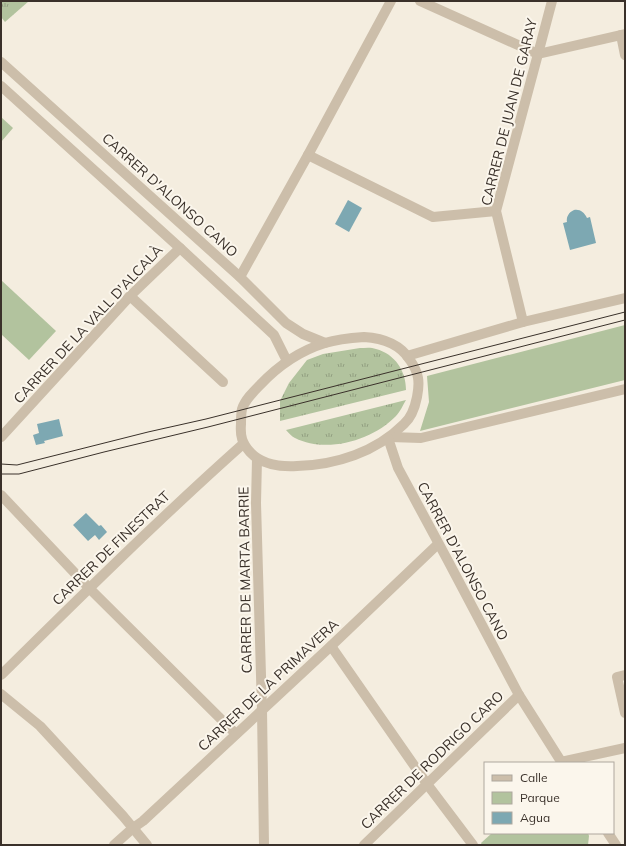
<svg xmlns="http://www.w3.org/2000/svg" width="626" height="846" font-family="Mulish,sans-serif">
<defs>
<pattern id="grass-tufts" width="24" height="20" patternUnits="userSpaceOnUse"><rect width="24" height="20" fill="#b2c39e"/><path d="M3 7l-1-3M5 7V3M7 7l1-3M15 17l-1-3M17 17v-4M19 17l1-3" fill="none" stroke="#929f81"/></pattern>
</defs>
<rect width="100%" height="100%" fill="#f4eddf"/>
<g fill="url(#grass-tufts)">
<path d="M 1,1 L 29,1 L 5,22 L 1,17 Z"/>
<path d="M 360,348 C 365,348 371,347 376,349 C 395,354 406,371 406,390 L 280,421 L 280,401 L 289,383 L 307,360 L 323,354 Z"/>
<path d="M 406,400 C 403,405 400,412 396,416 C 373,440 327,454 295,438 C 292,437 289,433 286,430 Z"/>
</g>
<g fill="#b2c39e">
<path d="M 1,117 L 13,128 L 1,142 Z"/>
<path d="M 1,280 L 56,331 L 29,360 L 1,334 Z"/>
<path d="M 625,325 L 625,380 L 420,431 L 429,402 L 427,376 Z"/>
<path d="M 492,833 L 588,833 L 589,836 L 588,845 L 482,845 L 481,843 Z"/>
</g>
<g fill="#7da8b2">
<path d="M 348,200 L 362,208 L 349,232 L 335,224 Z"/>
<path d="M 574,210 C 580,209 584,212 587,218 L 590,217 L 596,243 L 570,250 L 563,223 L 567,222 C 566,217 569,212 574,210 Z"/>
<path d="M 59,419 L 63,436 L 44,441 L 45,443 L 36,445 L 33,435 L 39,433 L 37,424 Z"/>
<path d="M 86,513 L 99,526 L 101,525 L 107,532 L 99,540 L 95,535 L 88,541 L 73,525 Z"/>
</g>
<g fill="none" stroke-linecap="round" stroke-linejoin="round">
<g stroke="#ccbeaa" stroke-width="10">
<path d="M 420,1 L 538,54 L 625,34"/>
<path d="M 621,35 L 625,55"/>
<path d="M 308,155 L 433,217 L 496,211"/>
<path d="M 240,277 L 308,155 L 391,1"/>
<path d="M 130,296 L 223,382"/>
<path d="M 523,322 L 496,211 L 538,54 L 552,1"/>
<path d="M 1,437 L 130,296 L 180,248"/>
<path d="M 257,459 L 256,503 L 262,710 L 264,845"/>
<path d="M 1,495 L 89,588 L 236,734"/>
<path d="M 331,646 L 427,784 L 473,845"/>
<path d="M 1,675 C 80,597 160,518 243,444"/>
<path d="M 625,675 L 617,677 L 625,713"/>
<path d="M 1,694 L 40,726 L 123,816 L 147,845"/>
<path d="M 561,762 L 625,748"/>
<path d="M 114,845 L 133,828 L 143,821 L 331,646 L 438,544"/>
<path d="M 364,845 L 519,695"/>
</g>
<g stroke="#ccbeaa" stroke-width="10">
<path d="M 1,62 L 240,277 L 286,323 L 303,334 L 325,343"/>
<path d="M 1,86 L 180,248 L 274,335 L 287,361"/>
<path d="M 364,337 C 382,338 400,344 410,360 C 419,373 420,382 417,397 C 415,407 412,417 404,424 C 376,452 336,465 297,466 C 280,467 262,465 250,452 C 242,443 240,436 241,424 C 241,420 241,414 242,409 C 245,400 253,392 260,385 C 278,366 299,351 325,343 C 338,339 350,338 364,337 Z"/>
<path d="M 407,356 L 523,322 L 625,298"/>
<path d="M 390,437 L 421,438 L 625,389"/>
<path d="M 388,438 L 398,468 L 447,559 L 519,695 L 562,763"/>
<path d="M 608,833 L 616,845"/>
</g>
<g stroke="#3a312a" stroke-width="1">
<path d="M 1,464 L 17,465 L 148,432 L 206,419 L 625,312"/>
<path d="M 1,474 L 19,474 L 104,452 L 208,427 L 625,320"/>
</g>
</g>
<g text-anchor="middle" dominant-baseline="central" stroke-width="4" stroke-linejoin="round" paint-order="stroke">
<g font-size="14" fill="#3a312a" stroke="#fbf6ec">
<text transform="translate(509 112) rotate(-76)">CARRER DE JUAN DE GARAY</text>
<text transform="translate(170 195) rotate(42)">CARRER D'ALONSO CANO</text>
<text transform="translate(88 324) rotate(-47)">CARRER DE LA VALL D'ALCALÀ</text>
<text transform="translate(111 548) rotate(-44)">CARRER DE FINESTRAT</text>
<text transform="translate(463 561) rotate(62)">CARRER D'ALONSO CANO</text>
<text transform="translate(245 580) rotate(-91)">CARRER DE MARTA BARRIE</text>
<text transform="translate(268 685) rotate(-43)">CARRER DE LA PRIMAVERA</text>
<text transform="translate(432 760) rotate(-44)">CARRER DE RODRIGO CARO</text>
</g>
</g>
<rect width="626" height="846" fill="none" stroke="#3a312a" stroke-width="4"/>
<rect x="484" y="762" width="130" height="72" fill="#fbf6ec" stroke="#aea79e"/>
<rect x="492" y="775" width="20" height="6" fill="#ccbeaa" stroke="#aea79e"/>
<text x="520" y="782" font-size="12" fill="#3a312a">Calle</text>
<rect x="492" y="792" width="20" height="12" fill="#b2c39e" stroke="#aea79e"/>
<text x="520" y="802" font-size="12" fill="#3a312a">Parque</text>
<rect x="492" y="812" width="20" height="12" fill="#7da8b2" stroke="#aea79e"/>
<text x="520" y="822" font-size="12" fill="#3a312a">Agua</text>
</svg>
